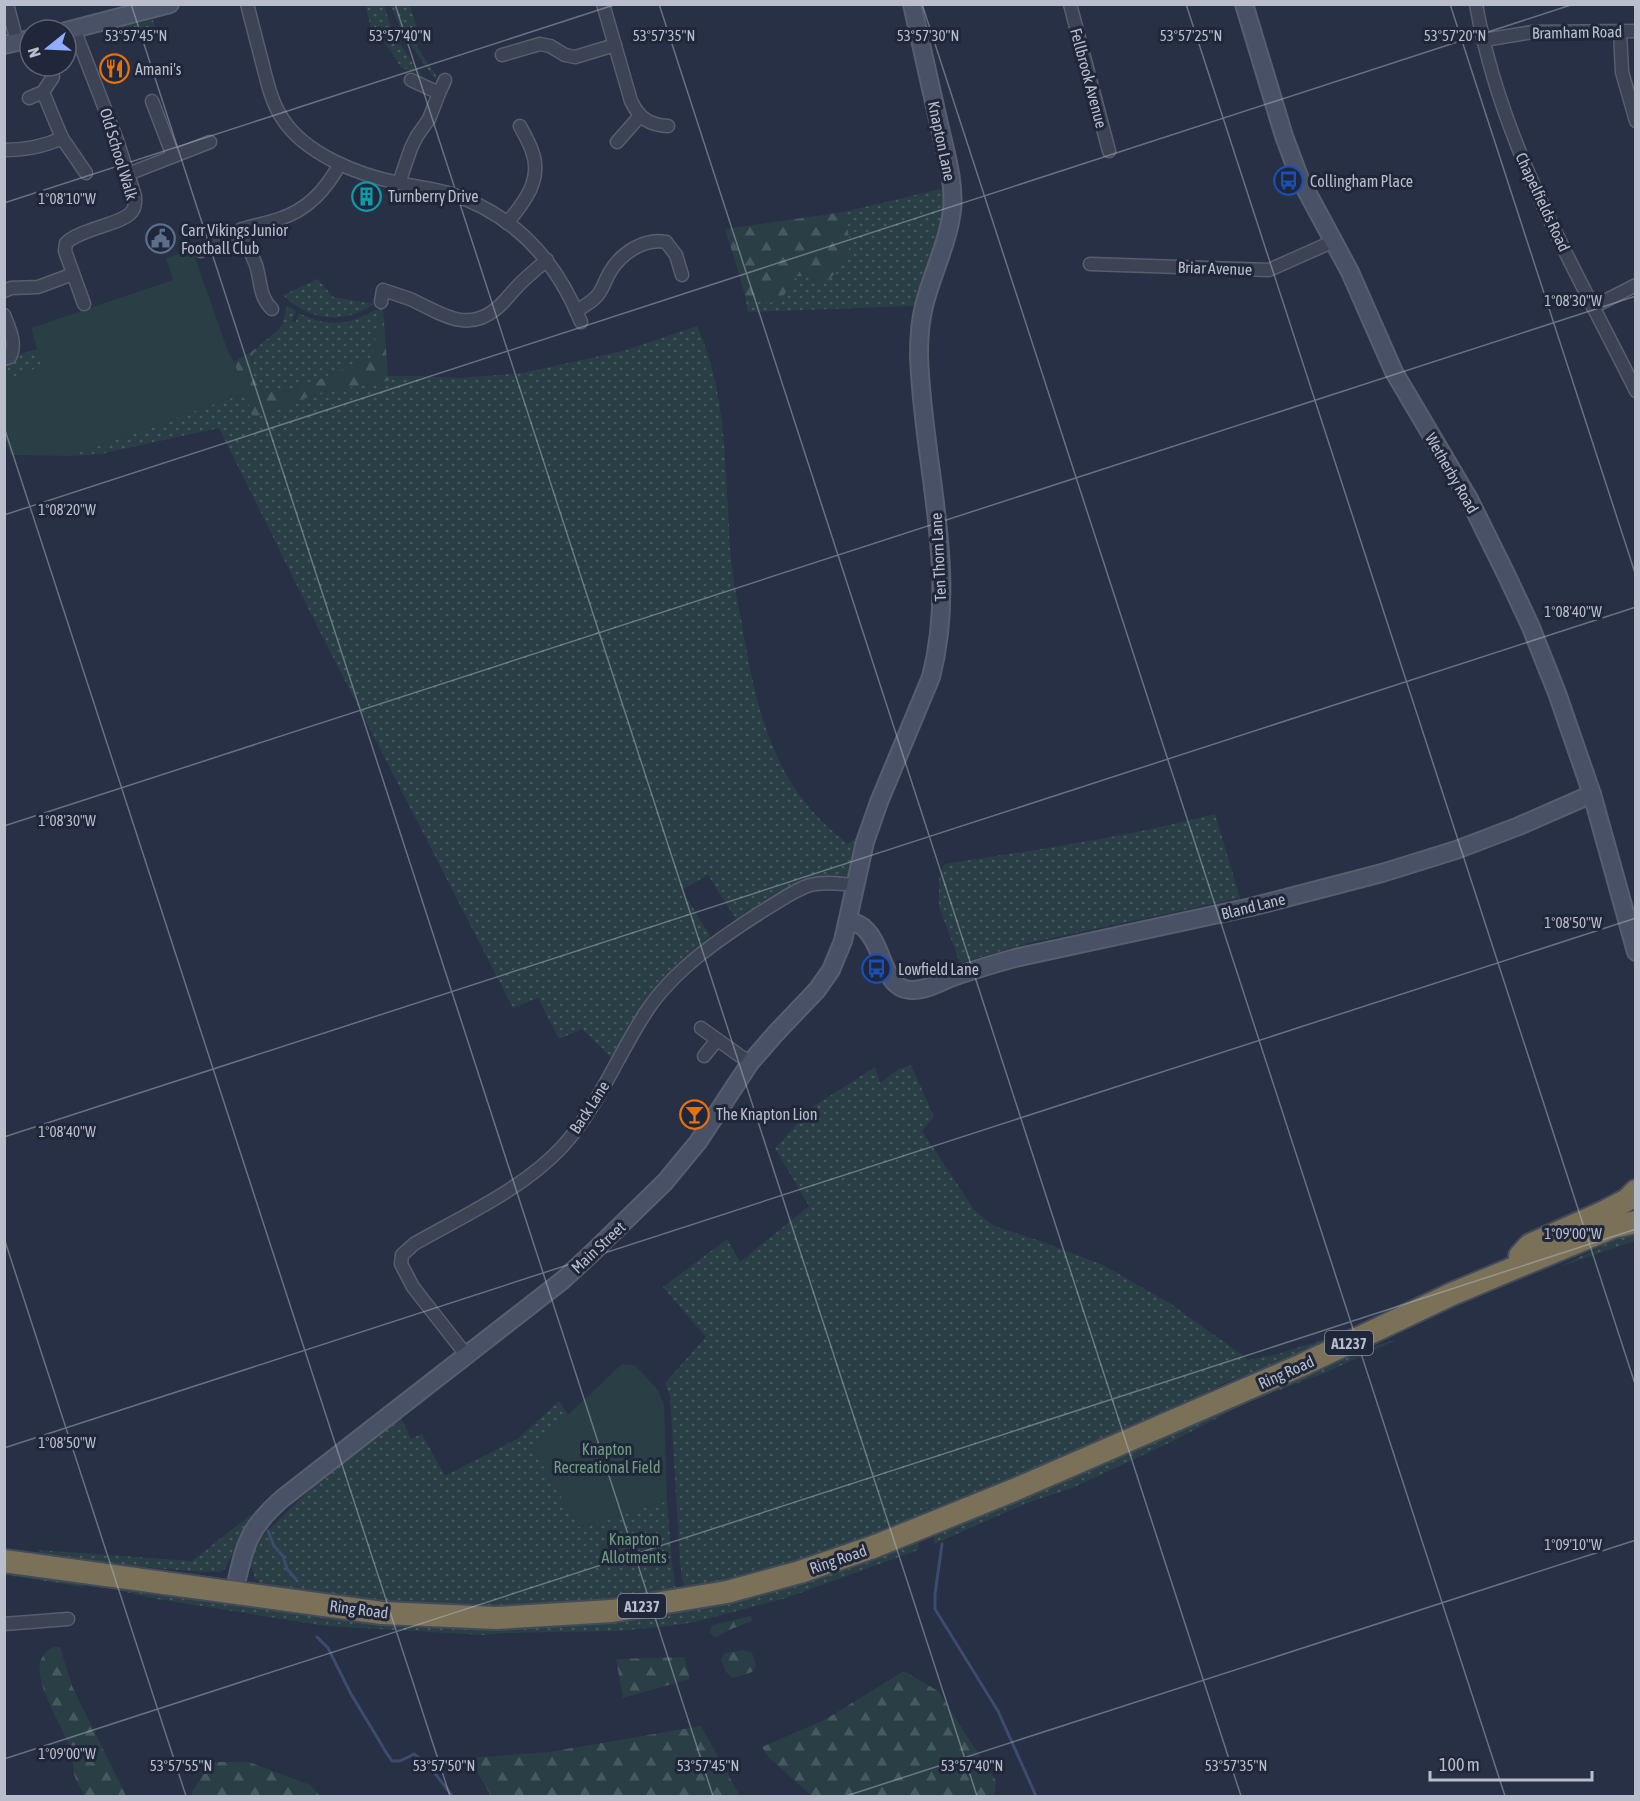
<svg xmlns="http://www.w3.org/2000/svg" width="1640" height="1801" font-family="'Asap Condensed',sans-serif">
<defs>
<pattern id="grass-dots" width="8" height="8" patternUnits="userSpaceOnUse" patternTransform="scale(1.5)"><rect width="8" height="8" fill="#293f45"/><path d="M2 2h.1M6 6h.1" fill="none" stroke="#46595f" stroke-width="1.8" stroke-linecap="round"/></pattern>
<pattern id="forest-firs" width="22" height="20" patternUnits="userSpaceOnUse" patternTransform="scale(1.5)"><rect width="22" height="20" fill="#293f45"/><path d="M5 1l3.5 6h-7zM16 11l3.5 6h-7z" fill="#46595f"/></pattern>
</defs>
<rect width="100%" height="100%" fill="#273045"/>
<g fill="url(#grass-dots)">
<path d="M 365,5 L 384,5 L 393,34 L 422,76 L 401,67 L 380,36 L 374,39 Z"/>
<path d="M 391,5 L 410,5 L 417,28 L 409,34 L 437,77 L 435,79 C 418,55 400,33 391,5 Z"/>
<path d="M 153,20 L 155,27 L 129,35 L 127,29 L 112,33 L 111,29 Z"/>
<path d="M 945,188 L 946,210 L 937,243 L 914,306 L 748,312 L 745,296 L 756,302 L 790,285 L 797,275 L 809,277 L 826,282 C 853,258 853,245 843,212 Z"/>
<path d="M 318,279 L 333,297 L 374,304 C 344,325 309,321 283,295 Z"/>
<path d="M 287,306 L 296,311 L 292,321 L 295,323 L 299,313 C 318,323 340,327 361,317 C 369,314 374,309 383,309 L 375,333 L 374,356 L 292,391 C 282,392 272,393 263,390 C 250,385 249,357 258,347 C 265,339 277,334 282,325 C 285,320 285,311 287,306 Z"/>
<path d="M 697,326 C 724,388 724,442 728,508 C 729,525 729,542 731,558 C 733,580 738,603 742,625 C 752,684 764,746 800,796 C 812,813 831,830 847,844 L 858,837 L 857,851 L 850,876 L 847,879 C 809,890 770,898 737,921 L 708,875 L 682,890 L 710,936 L 709,940 L 665,978 L 636,1016 L 612,1058 L 582,1029 L 559,1039 L 538,998 L 513,1008 L 318,628 L 219,428 L 100,454 L 70,456 L 245,393 L 254,418 L 322,392 L 416,376 L 461,378 L 522,373 L 623,351 Z"/>
<path d="M 37,349 L 43,366 L 5,380 L 5,367 L 11,364 L 17,355 Z"/>
<path d="M 1215,814 L 1240,898 L 1029,943 L 960,963 L 939,907 L 939,880 L 944,864 C 1035,850 1126,837 1215,814 Z"/>
<path d="M 911,1065 L 934,1117 L 922,1131 L 975,1211 L 994,1226 L 1043,1242 L 1103,1265 L 1171,1304 L 1249,1360 L 1278,1354 L 1328,1338 L 1311,1353 L 1227,1382 L 1120,1436 L 902,1527 L 807,1560 L 718,1585 L 686,1590 L 682,1579 L 680,1562 L 670,1396 L 665,1383 L 706,1337 L 663,1287 L 727,1239 L 740,1262 L 809,1206 L 775,1148 L 814,1106 L 875,1067 L 880,1083 L 899,1069 Z"/>
<path d="M 1635,1231 L 1635,1241 L 1559,1267 L 1624,1235 Z"/>
<path d="M 1398,1339 L 1327,1372 L 1246,1403 L 1171,1442 L 1072,1488 L 1025,1504 L 934,1544 L 934,1531 L 1019,1495 L 1049,1487 L 1283,1383 L 1371,1347 Z"/>
<path d="M 559,1401 L 568,1415 L 532,1447 L 579,1527 L 667,1501 L 672,1563 L 676,1591 L 637,1598 L 534,1609 L 461,1609 L 304,1594 L 263,1587 L 255,1578 L 251,1565 L 257,1541 L 327,1473 L 399,1414 L 411,1439 L 422,1434 L 445,1476 L 519,1438 Z"/>
<path d="M 253,1513 L 224,1570 L 220,1572 L 203,1572 L 95,1563 L 43,1556 L 39,1550 L 192,1561 Z"/>
<path d="M 915,1538 L 919,1542 L 918,1550 L 786,1598 L 695,1622 L 677,1625 L 618,1631 L 506,1633 L 483,1635 L 326,1626 L 157,1599 L 117,1590 L 122,1584 L 549,1624 Z"/>
<path d="M 4,1569 L 84,1579 L 83,1587 L 5,1575 Z"/>
</g>
<g fill="url(#forest-firs)">
<path d="M 843,212 C 853,245 853,259 826,282 L 809,277 L 797,276 C 792,282 788,291 782,297 C 771,307 756,302 745,296 L 737,267 L 725,229 Z"/>
<path d="M 383,309 L 388,376 L 416,376 L 322,392 L 253,418 L 234,362 L 257,348 C 255,351 253,354 252,357 C 250,366 253,385 262,389 C 270,394 283,392 292,391 L 374,356 L 375,333 Z"/>
<path d="M 751,1616 L 752,1621 L 729,1630 L 715,1638 L 710,1633 L 712,1625 Z"/>
<path d="M 54,1647 L 60,1647 L 72,1686 L 126,1796 L 85,1796 L 84,1795 C 81,1788 76,1781 74,1774 C 73,1768 73,1761 72,1755 C 66,1728 36,1691 40,1664 C 41,1656 47,1650 54,1647 Z"/>
<path d="M 743,1650 L 752,1653 L 756,1665 L 752,1672 L 733,1678 L 726,1672 L 721,1660 L 725,1653 Z"/>
<path d="M 684,1657 L 690,1679 L 623,1698 L 616,1659 Z"/>
<path d="M 904,1671 L 938,1691 L 996,1781 L 994,1796 L 812,1796 L 770,1759 L 762,1747 L 826,1719 Z"/>
<path d="M 701,1726 L 740,1796 L 491,1796 L 469,1758 L 549,1752 Z"/>
<path d="M 211,1762 L 249,1762 L 310,1785 L 320,1796 L 194,1796 L 192,1792 Z"/>
</g>
<g fill="#293f45">
<path d="M 192,249 L 229,354 L 234,362 L 245,393 L 70,456 L 11,455 L 5,439 L 5,380 L 42,366 L 31,328 L 173,280 L 166,258 Z"/>
<path d="M 622,1364 L 635,1365 L 658,1390 L 664,1404 L 667,1501 L 579,1527 L 532,1447 L 568,1415 Z"/>
</g>
<g fill="none" stroke-linecap="round" stroke-linejoin="round">
<g stroke="#3d4b6e" stroke-width="3">
<path d="M 268,1531 L 274,1546 L 283,1556 L 287,1569 L 296,1579"/>
<path d="M 942,1544 L 935,1594 L 935,1609 L 998,1711 L 1036,1796"/>
<path d="M 317,1637 L 328,1648 L 351,1694 L 383,1747"/>
<path d="M 384,1749 L 392,1761 L 400,1761 L 414,1754 C 430,1765 441,1781 452,1796"/>
</g>
<defs>
<g id="street">
<path d="M 7,4 L 17,42"/>
<path d="M 247,4 C 252,24 257,43 262,62 C 267,81 271,101 282,118 C 305,154 358,175 399,183 C 415,187 432,188 448,193 C 513,213 556,260 581,322"/>
<path d="M 603,4 L 631,101 C 639,118 649,125 668,126"/>
<path d="M 1070,4 L 1109,151"/>
<path d="M 1476,4 C 1500,143 1574,266 1636,391"/>
<path d="M 74,29 L 117,140 L 135,196 C 135,202 136,205 133,210 C 126,224 81,228 66,243 L 65,251 L 84,304"/>
<path d="M 1620,31 L 1622,72 L 1636,121"/>
<path d="M 1484,40 L 1533,32 L 1636,31"/>
<path d="M 502,55 L 540,44 L 550,46 L 565,55 L 575,57 L 615,45"/>
<path d="M 411,80 L 439,93"/>
<path d="M 43,92 L 62,138 L 86,173"/>
<path d="M 29,98 L 43,92 L 53,77"/>
<path d="M 152,101 L 173,156"/>
<path d="M 617,142 L 640,116"/>
<path d="M 4,150 C 26,150 43,147 62,138"/>
<path d="M 128,174 L 210,142"/>
<path d="M 399,183 L 411,148 L 417,136 L 429,119 L 439,93 L 445,80"/>
<path d="M 507,223 C 524,203 543,179 532,151 C 529,142 524,134 520,126"/>
<path d="M 242,229 C 246,242 251,253 256,265 C 261,281 259,297 272,309"/>
<path d="M 201,251 C 215,243 228,234 243,229 C 255,225 267,223 279,219 C 308,210 326,189 340,164"/>
<path d="M 1090,264 L 1269,270 L 1334,241"/>
<path d="M 4,291 L 11,288 L 38,287 L 73,274"/>
<path d="M 381,302 L 383,290 C 392,293 401,296 410,299 C 439,312 466,334 496,309 C 504,303 509,295 516,288 C 525,278 536,269 547,260"/>
<path d="M 1593,307 L 1636,285"/>
<path d="M 576,311 C 583,307 590,303 596,297 C 603,290 605,280 610,272 C 621,253 644,238 666,242 L 676,255 L 682,275"/>
<path d="M 4,315 C 9,328 17,343 10,357 L 4,359"/>
<path d="M 701,1028 L 750,1063"/>
<path d="M 704,1056 L 717,1040"/>
<path d="M 467,1356 L 413,1287 L 401,1264 L 402,1255 L 414,1244 C 463,1216 523,1189 562,1147 C 598,1108 617,1056 646,1012 C 674,969 723,936 766,909 C 780,901 794,890 810,885 C 825,881 840,884 855,885"/>
<path d="M 4,1624 L 68,1619"/>
</g>
<g id="secondary">
<path d="M 1244,4 L 1284,136 L 1300,179 L 1350,272 L 1394,372 L 1469,499 L 1506,574 L 1530,625 L 1557,693 L 1592,794 L 1636,952"/>
<path d="M 66,31 L 170,4"/>
<path d="M 4,45 L 30,39"/>
<path d="M 848,920 C 853,922 860,924 864,928 C 885,946 882,991 913,990 C 927,990 940,982 953,977 C 973,970 994,964 1015,958 L 1251,907 L 1382,873 L 1456,850 L 1519,826 L 1592,794"/>
<path d="M 234,1592 C 245,1546 246,1530 283,1498 L 563,1280 L 592,1253 L 665,1182 L 698,1142 L 750,1063 L 776,1033 L 817,990 L 831,970 L 843,941 L 865,842 L 879,802 L 931,677 C 959,570 922,462 919,355 C 919,339 920,322 924,306 C 932,274 948,243 952,210 C 955,182 945,151 939,124 C 930,84 921,44 912,4"/>
</g>
<g id="highway">
<path d="M 1520,1256 L 1530,1245 L 1602,1213 L 1627,1200 L 1636,1191"/>
<path d="M 4,1561 L 382,1613 L 496,1618 L 612,1611 L 727,1592 L 800,1572 L 873,1547 L 1014,1490 L 1302,1365 L 1452,1294 L 1613,1227 L 1636,1222"/>
</g>
</defs>
<use href="#street" stroke="#575e6e" stroke-width="15"/>
<use href="#secondary" stroke="#575e6e" stroke-width="20"/>
<use href="#highway" stroke="#434b5b" stroke-width="26"/>
<use href="#street" stroke="#3b4354" stroke-width="12"/>
<use href="#secondary" stroke="#495167" stroke-width="16"/>
<use href="#highway" stroke="#7a7158" stroke-width="22"/>
</g>
<path fill="none" stroke="#b9becd" stroke-width="1.5" stroke-opacity="0.45" d="M 131,4 L 713,1796M 395,4 L 977,1796M 659,4 L 1241,1796M 922,4 L 1505,1796M 1186,4 L 1636,1387M 1450,4 L 1636,576M 4,203 L 617,4M 4,427 L 450,1796M 4,515 L 1574,4M 4,826 L 1636,296M 4,1137 L 1636,607M 4,1238 L 186,1796M 4,1448 L 1636,918M 4,1759 L 1636,1229M 846,1796 L 1636,1540"/>
<defs>
<symbol id="restaurant-ring" viewBox="-11 -11 22 22"><circle r="9.5" fill="#20273a" stroke="#e8710a" stroke-width="1.5"/><path d="M-5-6h1v4h1v-4h1v4h1v-4h1v5L-1.5 .5V6h-2V.5L-5-1ZM5-6V6H3V1.5H1.5Q1.5-4 5-6Z" fill="#e8710a"/></symbol>
<symbol id="bus-ring" viewBox="-11 -11 22 22"><circle r="9.5" fill="#20273a" stroke="#1a4fb4" stroke-width="1.5"/><path d="M-5-6H5V4H4V6H2V4H-2V6H-4V4H-5ZM-3.5-4V0h7V-4ZM-3.5 1.2v1.5H-2V1.2ZM2 1.2v1.5H3.5V1.2Z" fill="#1a4fb4"/></symbol>
<symbol id="building-ring" viewBox="-11 -11 22 22"><circle r="9.5" fill="#20273a" stroke="#0f9aa8" stroke-width="1.5"/><path d="M-4-6H4V6H1V3H-1V6H-4ZM-2.5-4.3h1.7v1.8h-1.7ZM.8-4.3h1.7v1.8H.8ZM-2.5-1h1.7V.8h-1.7ZM.8-1h1.7V.8H.8Z" fill="#0f9aa8"/></symbol>
<symbol id="civic-ring" viewBox="-11 -11 22 22"><circle r="9.5" fill="#20273a" stroke="#5c6f8a" stroke-width="1.5"/><path d="M-.6-6.5H3V-4.5H.6V-3L4-1V1h2V6H-6V1h2V-1L-.6-3ZM-1.2 2.5V6h2.4V2.5Z" fill="#5c6f8a"/></symbol>
<symbol id="bar-ring" viewBox="-11 -11 22 22"><circle r="9.5" fill="#20273a" stroke="#e8710a" stroke-width="1.5"/><path d="M-6-5H6L.8 .8V4.5H3.5V6h-7V4.5H-.8V.8Z" fill="#e8710a"/></symbol>
</defs>
<g fill-rule="evenodd">
<use href="#restaurant-ring" x="98" y="52" width="33" height="33"/>
<use href="#bus-ring" x="1272" y="164" width="33" height="33"/>
<use href="#building-ring" x="350" y="180" width="33" height="33"/>
<use href="#civic-ring" x="144" y="222" width="33" height="33"/>
<use href="#bus-ring" x="860" y="952" width="33" height="33"/>
<use href="#bar-ring" x="678" y="1098" width="33" height="33"/>
</g>
<g text-anchor="middle" dominant-baseline="central" stroke-width="6" stroke-linejoin="round" paint-order="stroke">
<g fill="#20273a" stroke="#8b91a1" stroke-width="1.5">
<rect x="1325" y="1331" width="48" height="24" rx="4.5"/>
<rect x="618" y="1594" width="48" height="24" rx="4.5"/>
</g>
<g font-size="15" font-weight="bold" fill="#b9becd">
<text x="1349" y="1343">A1237</text>
<text x="642" y="1606">A1237</text>
</g>
<g font-size="16" fill="#b9becd" stroke="#20273a">
<text transform="translate(1577 32) rotate(-1)">Bramham Road</text>
<text transform="translate(1089 78) rotate(75)">Fellbrook Avenue</text>
<text transform="translate(942 141) rotate(78)">Knapton Lane</text>
<text transform="translate(119 154) rotate(73)">Old School Walk</text>
<text transform="translate(1543 202) rotate(65)">Chapelfields Road</text>
<text transform="translate(1215 268) rotate(2)">Briar Avenue</text>
<text transform="translate(1452 473) rotate(60)">Wetherby Road</text>
<text transform="translate(938 557) rotate(-93)">Ten Thorn Lane</text>
<text transform="translate(1253 906) rotate(-14)">Bland Lane</text>
<text transform="translate(589 1107) rotate(-57)">Back Lane</text>
<text transform="translate(598 1247) rotate(-43)">Main Street</text>
<text transform="translate(1286 1372) rotate(-24)">Ring Road</text>
<text transform="translate(838 1559) rotate(-19)">Ring Road</text>
<text transform="translate(359 1609) rotate(7)">Ring Road</text>
</g>
<g font-size="16" fill="#b9becd" stroke="#20273a" text-anchor="start">
<text x="135" y="69">Amani's</text>
<text x="1310" y="181">Collingham Place</text>
<text x="388" y="196">Turnberry Drive</text>
<text x="181" y="230">Carr Vikings Junior<tspan x="181" dy="18">Football Club</tspan></text>
<text x="898" y="969">Lowfield Lane</text>
<text x="716" y="1114">The Knapton Lion</text>
</g>
<g font-size="16" fill="#709f80" stroke="#20273a">
<text x="607" y="1449">Knapton<tspan x="607" dy="18">Recreational Field</tspan></text>
<text x="634" y="1539">Knapton<tspan x="634" dy="18">Allotments</tspan></text>
</g>
</g>
<g font-size="15" text-anchor="middle" fill="#b9becd" stroke="#20273a" stroke-width="6" stroke-linejoin="round" paint-order="stroke">
<text x="136" y="41">53°57'45"N</text>
<text x="400" y="41">53°57'40"N</text>
<text x="664" y="41">53°57'35"N</text>
<text x="928" y="41">53°57'30"N</text>
<text x="1191" y="41">53°57'25"N</text>
<text x="1455" y="41">53°57'20"N</text>
<text x="67" y="204">1°08'10"W</text>
<text x="1573" y="306">1°08'30"W</text>
<text x="67" y="515">1°08'20"W</text>
<text x="1573" y="617">1°08'40"W</text>
<text x="67" y="826">1°08'30"W</text>
<text x="1573" y="928">1°08'50"W</text>
<text x="67" y="1137">1°08'40"W</text>
<text x="1573" y="1239">1°09'00"W</text>
<text x="67" y="1448">1°08'50"W</text>
<text x="1573" y="1550">1°09'10"W</text>
<text x="67" y="1759">1°09'00"W</text>
<text x="181" y="1771">53°57'55"N</text>
<text x="444" y="1771">53°57'50"N</text>
<text x="708" y="1771">53°57'45"N</text>
<text x="972" y="1771">53°57'40"N</text>
<text x="1236" y="1771">53°57'35"N</text>
</g>
<rect width="1640" height="1801" fill="none" stroke="#b9becd" stroke-width="12"/>
<g transform="translate(48 48) rotate(252)"><circle r="28" fill="#20273a" stroke="#5d6375" stroke-width="1.5"/>
<path d="M0-4.5L10 22L0 15L-10 22Z" fill="#91adfb"/>
<text y="-9" font-size="16" font-weight="bold" text-anchor="middle" fill="#b9becd">N</text>
</g>
<path d="M1430 1771v9h162v-9" fill="none" stroke="#b9becd" stroke-width="3"/>
<text x="1439" y="1771" font-size="18" fill="#b9becd" stroke="#20273a" stroke-width="4.5" paint-order="stroke">100 m</text>
</svg>
